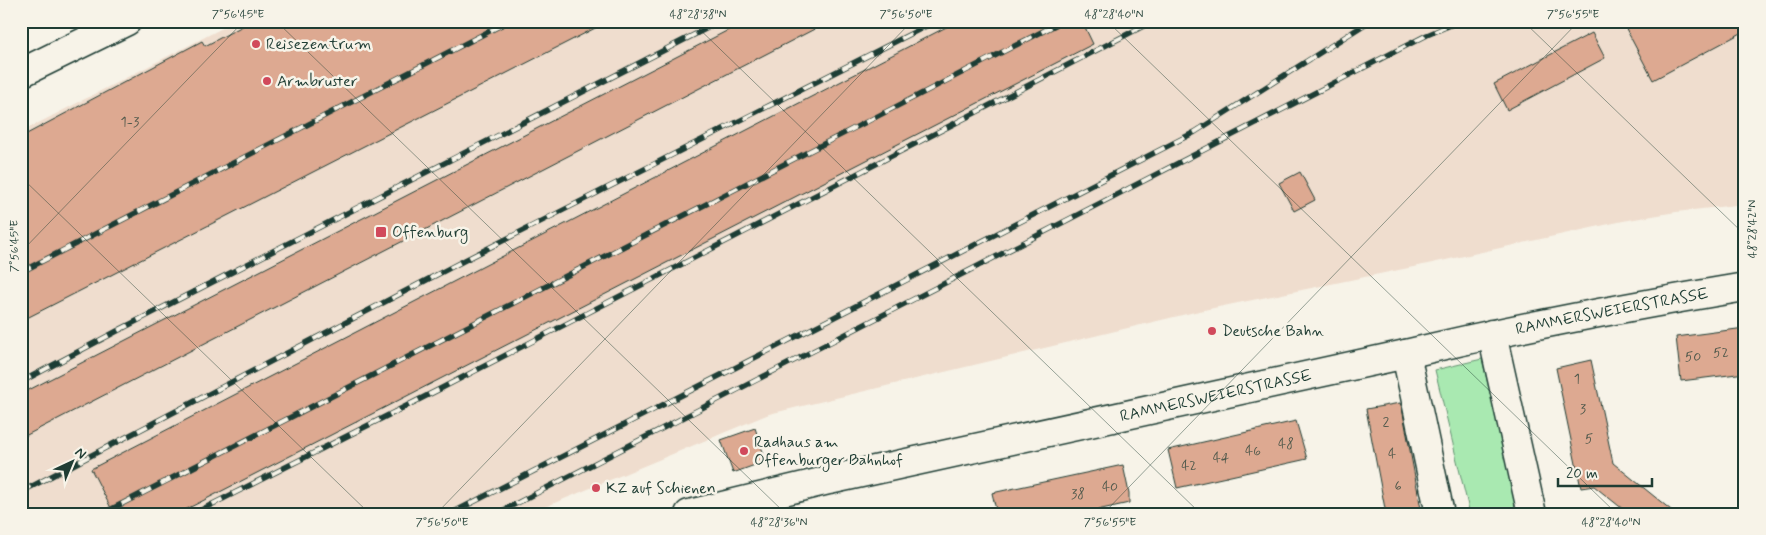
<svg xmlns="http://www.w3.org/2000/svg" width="1766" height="535" font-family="Mynerve,sans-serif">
<rect width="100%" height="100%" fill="#f7f3e8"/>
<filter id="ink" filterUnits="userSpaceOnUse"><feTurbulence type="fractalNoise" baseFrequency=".02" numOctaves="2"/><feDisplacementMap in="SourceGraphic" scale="10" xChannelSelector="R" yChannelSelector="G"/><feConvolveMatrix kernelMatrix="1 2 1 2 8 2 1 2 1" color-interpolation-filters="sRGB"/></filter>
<g filter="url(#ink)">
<path fill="#efddce" d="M 236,21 L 1745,21 L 1745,204 L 1676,212 L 1623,221 L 1423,265 L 1199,311 L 769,414 L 528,514 L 21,514 L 21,132 Z"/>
<path fill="#a9e9b1" stroke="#649372" d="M 1482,359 L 1519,514 L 1470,514 L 1435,370 Z"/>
<g fill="#dda991" stroke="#1f3d34">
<path d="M 252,21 L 609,21 L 21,321 L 21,137 L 202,41 L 205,46 Z"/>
<path d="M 746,21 L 830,21 L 21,438 L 21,394 Z"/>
<path d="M 958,21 L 1082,21 L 1093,44 L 177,514 L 114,514 L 91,469 Z"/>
<path d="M 1622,21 L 1745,21 L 1745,31 L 1653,80 Z"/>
<path d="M 1592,33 L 1605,58 L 1507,110 L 1494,84 Z"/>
<path d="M 1300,172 L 1315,200 L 1294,211 L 1279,183 Z"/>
<path d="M 1745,328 L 1745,373 L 1681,381 L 1676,337 Z"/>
<path d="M 1591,360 L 1613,463 L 1676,514 L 1629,514 L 1594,486 L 1581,488 L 1556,368 Z"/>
<path d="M 1400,403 L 1402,408 L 1422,514 L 1386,514 L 1366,409 Z"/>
<path d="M 1296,421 L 1307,459 L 1177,488 L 1168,450 Z"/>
<path d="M 755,428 L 766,461 L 733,473 L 721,440 Z"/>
<path d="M 1123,465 L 1129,493 L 1129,503 L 1079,514 L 997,514 L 992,493 Z"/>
</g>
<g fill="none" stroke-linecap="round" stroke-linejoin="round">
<defs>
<g id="minor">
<path d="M 21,73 L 127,21"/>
<path d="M 1492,334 L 1532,514"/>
<path d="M 1406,354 L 1440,514"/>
<path id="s1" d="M 689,514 L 829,480 L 1406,354 C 1518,327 1631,306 1745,287"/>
</g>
</defs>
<use href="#minor" stroke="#1f3d34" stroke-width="31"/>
<use href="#minor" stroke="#f7f3e8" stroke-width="28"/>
<defs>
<g id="rail">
<path d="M 21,272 L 509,21"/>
<path d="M 21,382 L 121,329 L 721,21"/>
<path d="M 21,492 L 465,260 L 936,21"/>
<path d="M 102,514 L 1063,21"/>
<path d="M 193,514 L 438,390 L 1153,21"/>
<path d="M 450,514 L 1195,132 L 1370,21"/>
<path d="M 496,514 L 1427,35 L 1460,21"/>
</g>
</defs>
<use href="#rail" stroke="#1f3d34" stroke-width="5.5"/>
<use href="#rail" stroke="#f7f3e8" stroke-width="4" stroke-dasharray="11" stroke-linecap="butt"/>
</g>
</g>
<path fill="none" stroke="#1f3d34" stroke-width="1" stroke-opacity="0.45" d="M 276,21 L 786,514M 691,21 L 1201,514M 1107,21 L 1617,514M 1523,21 L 1745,235M 21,177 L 370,514M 21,252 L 244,21M 436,514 L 912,21M 1103,514 L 1579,21"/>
<g fill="#d1495b" stroke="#f7f3e8" stroke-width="2">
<circle cx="256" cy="44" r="5"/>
<circle cx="267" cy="81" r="5"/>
<rect x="375" y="226" width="12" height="12" rx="2.5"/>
<circle cx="1212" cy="331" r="5"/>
<circle cx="744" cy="451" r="5"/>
<circle cx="596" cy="488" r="5"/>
</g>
<g text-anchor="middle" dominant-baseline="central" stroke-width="5" stroke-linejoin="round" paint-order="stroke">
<g font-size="14" fill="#4e584b">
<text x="130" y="122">1-3</text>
<text x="1721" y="353">52</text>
<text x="1693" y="357">50</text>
<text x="1577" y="379">1</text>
<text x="1583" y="409">3</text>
<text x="1386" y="422">2</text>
<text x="1589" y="439">5</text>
<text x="1286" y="444">48</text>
<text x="1253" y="451">46</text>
<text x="1392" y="454">4</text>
<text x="1221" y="458">44</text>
<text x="1189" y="466">42</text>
<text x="1398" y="486">6</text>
<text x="1110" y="487">40</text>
<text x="1078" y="494">38</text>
</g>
<g font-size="16" fill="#1f3d34" stroke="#f7f3e8" text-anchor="start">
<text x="266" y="44">Reisezentrum</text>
<text x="277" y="81">Armbruster</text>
<text x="392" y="232">Offenburg</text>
<text x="1222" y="331">Deutsche Bahn</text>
<text x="754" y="442">Radhaus am<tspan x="754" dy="18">Offenburger Bahnhof</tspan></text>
<text x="606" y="488">KZ auf Schienen</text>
</g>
<g font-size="16" fill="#1f3d34" stroke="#f7f3e8">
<text stroke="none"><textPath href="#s1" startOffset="945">RAMMERSWEIERSTRASSE</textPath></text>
<text stroke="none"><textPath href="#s1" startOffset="540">RAMMERSWEIERSTRASSE</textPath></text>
</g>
</g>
<rect width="1766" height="535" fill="none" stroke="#f7f3e8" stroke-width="55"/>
<g transform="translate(72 462) rotate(44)" stroke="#f7f3e8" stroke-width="4" paint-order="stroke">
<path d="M0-4L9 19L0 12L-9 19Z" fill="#1f3d34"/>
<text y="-8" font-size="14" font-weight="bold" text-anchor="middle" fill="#1f3d34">N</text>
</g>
<path d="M1558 478v8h94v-8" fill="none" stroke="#1f3d34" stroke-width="2.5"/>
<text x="1566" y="478" font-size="15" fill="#1f3d34" stroke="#f7f3e8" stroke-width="4" paint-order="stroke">20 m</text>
<rect x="28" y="28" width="1710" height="480" fill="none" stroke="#1f3d34" stroke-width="2"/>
<g font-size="12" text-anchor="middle" fill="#1f3d34">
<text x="238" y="18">7°56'45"E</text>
<text x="698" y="18">48°28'38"N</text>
<text x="906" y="18">7°56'50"E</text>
<text x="1114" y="18">48°28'40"N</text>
<text x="1573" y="18">7°56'55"E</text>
<text transform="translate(1752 229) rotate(-90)" y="4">48°28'42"N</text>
<text transform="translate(14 246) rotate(-90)" y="4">7°56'45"E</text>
<text x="442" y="526">7°56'50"E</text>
<text x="779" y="526">48°28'36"N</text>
<text x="1110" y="526">7°56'55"E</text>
<text x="1611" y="526">48°28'40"N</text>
</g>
</svg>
